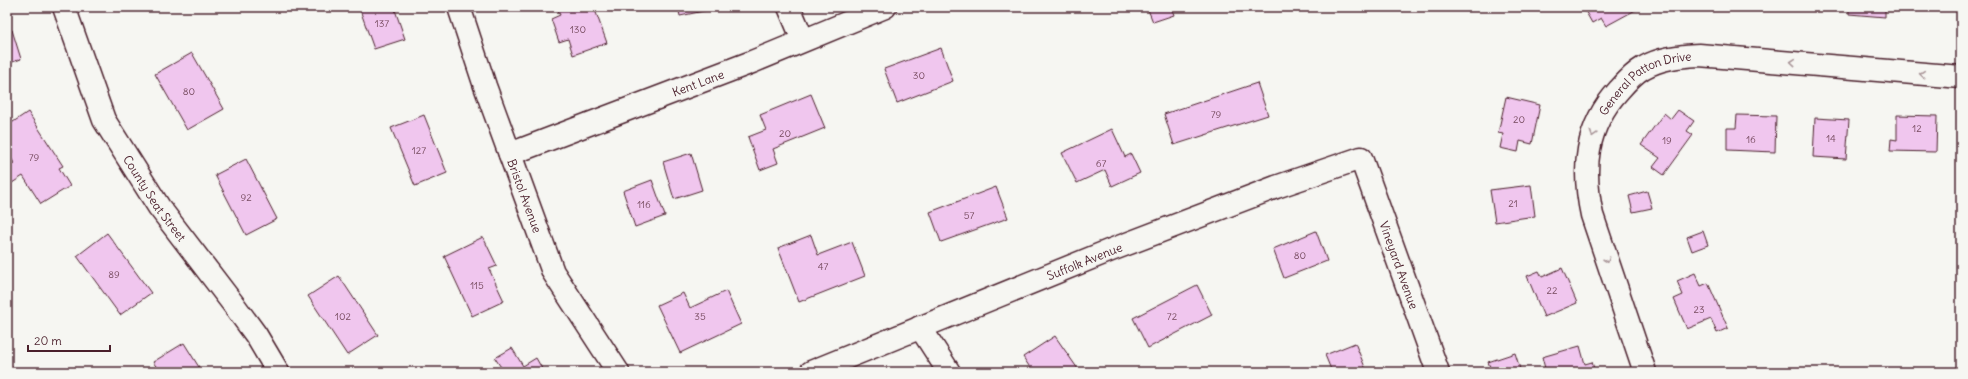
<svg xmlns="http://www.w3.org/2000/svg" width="1968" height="379" font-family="Delius,sans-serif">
<rect width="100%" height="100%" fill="#f6f6f2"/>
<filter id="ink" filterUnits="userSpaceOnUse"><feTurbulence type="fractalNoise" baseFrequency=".025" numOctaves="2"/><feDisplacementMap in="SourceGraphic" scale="8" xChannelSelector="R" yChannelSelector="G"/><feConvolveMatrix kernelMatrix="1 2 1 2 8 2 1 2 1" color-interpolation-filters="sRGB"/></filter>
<g filter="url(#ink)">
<g fill="#f0c6ee" stroke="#4a1f2b">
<path d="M 359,7 L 394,7 L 405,39 L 374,49 Z"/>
<path d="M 557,7 L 594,7 L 607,43 L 573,55 L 568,39 L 559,42 L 551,19 L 560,15 Z"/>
<path d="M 678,7 L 713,7 L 713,9 L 680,16 Z"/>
<path d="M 1147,7 L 1171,7 L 1174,15 L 1153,22 Z"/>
<path d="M 1583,7 L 1641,7 L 1606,26 L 1601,18 L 1592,23 Z"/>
<path d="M 1674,7 L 1695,7 L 1695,10 L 1674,9 Z"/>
<path d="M 1767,7 L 1804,7 L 1804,9 Z"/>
<path d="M 1849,7 L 1885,7 L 1885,17 L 1849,14 Z"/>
<path d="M 7,30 L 12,30 L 21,59 L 7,64 Z"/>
<path d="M 941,48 L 953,81 L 897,103 L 884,69 Z"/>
<path d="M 192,53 L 224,109 L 187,130 L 155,74 Z"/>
<path d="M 1257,83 L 1268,115 L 1174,145 L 1164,114 Z"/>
<path d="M 811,94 L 825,128 L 773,149 L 778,163 L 760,170 L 748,137 L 766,130 L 760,115 Z"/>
<path d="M 1506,97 L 1540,105 L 1532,144 L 1520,141 L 1518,152 L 1500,148 L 1503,134 L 1498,133 Z"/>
<path d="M 1678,110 L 1694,121 L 1687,131 L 1693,135 L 1664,175 L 1653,167 L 1660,158 L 1641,145 L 1664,113 L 1671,119 Z"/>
<path d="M 28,112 L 63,166 L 59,168 L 70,186 L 41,204 L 23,176 L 12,183 L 7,175 L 7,167 L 14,163 L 7,151 L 7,126 Z"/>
<path d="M 424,115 L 447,173 L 415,186 L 391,128 Z"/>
<path d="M 1737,115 L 1776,116 L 1775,152 L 1727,150 L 1727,128 L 1736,128 Z"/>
<path d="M 1897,115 L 1937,116 L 1936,152 L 1890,151 L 1891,139 L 1897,140 Z"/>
<path d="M 1815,118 L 1849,120 L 1846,159 L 1813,157 Z"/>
<path d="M 1112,129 L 1125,157 L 1131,154 L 1140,173 L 1112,186 L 1105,170 L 1077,183 L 1062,153 Z"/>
<path d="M 691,153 L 702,190 L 674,199 L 663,162 Z"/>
<path d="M 246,159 L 277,219 L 246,235 L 215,175 Z"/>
<path d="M 652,180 L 665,216 L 635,227 L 623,191 Z"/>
<path d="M 1531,185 L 1535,216 L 1495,222 L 1490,190 Z"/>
<path d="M 996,187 L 1008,218 L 941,242 L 930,212 Z"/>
<path d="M 1647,191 L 1652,208 L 1633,212 L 1629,196 Z"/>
<path d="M 1316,231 L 1327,261 L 1284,278 L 1273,249 Z"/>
<path d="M 1703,231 L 1708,245 L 1692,251 L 1687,237 Z"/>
<path d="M 107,233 L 151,293 L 120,315 L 77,256 Z"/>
<path d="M 811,235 L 818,255 L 852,242 L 865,276 L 799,302 L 778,248 Z"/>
<path d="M 483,237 L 497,266 L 489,269 L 504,301 L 472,316 L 444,256 Z"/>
<path d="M 1562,268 L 1577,303 L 1544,317 L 1527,276 L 1539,271 L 1542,277 Z"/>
<path d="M 1695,273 L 1701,286 L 1708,283 L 1728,328 L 1717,333 L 1711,319 L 1687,329 L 1674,299 L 1683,295 L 1677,281 Z"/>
<path d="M 339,276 L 378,335 L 347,355 L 308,296 Z"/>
<path d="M 1197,285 L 1212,315 L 1148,348 L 1133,318 Z"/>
<path d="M 726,291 L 741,324 L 680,353 L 657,305 L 683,293 L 690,308 Z"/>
<path d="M 1055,336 L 1080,372 L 1033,372 L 1023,357 Z"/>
<path d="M 184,343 L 202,372 L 160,372 L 153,362 Z"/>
<path d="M 1355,343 L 1367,372 L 1332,372 L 1325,355 Z"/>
<path d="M 1580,346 L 1585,364 L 1592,362 L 1595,372 L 1546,372 L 1542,357 Z"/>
<path d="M 512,348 L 523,366 L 536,358 L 544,372 L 504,372 L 495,358 Z"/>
<path d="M 1515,353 L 1521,372 L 1492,372 L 1488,362 Z"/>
<path d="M 7,362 L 11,370 L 8,372 L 7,372 Z"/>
</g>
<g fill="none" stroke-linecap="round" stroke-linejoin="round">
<defs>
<g id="minor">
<path id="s1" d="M 64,7 L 104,120 L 159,207 L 234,305 L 256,335 L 278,372"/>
<path id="s2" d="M 459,7 L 485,86 L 553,272 L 618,372"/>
<path d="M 789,7 L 803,40"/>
<path id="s3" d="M 510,154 L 752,62 L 885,7"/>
<path d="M 920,327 L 949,372"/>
<path id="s4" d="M 811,372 L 1111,250 L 1276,187 L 1361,158 L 1438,372"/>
<path id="s5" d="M 1645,372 L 1592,215 C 1582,169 1585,127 1619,90 C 1626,82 1634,73 1643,68 C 1660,58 1680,56 1699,55 L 1961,77"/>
</g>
</defs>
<use href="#minor" stroke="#4a1f2b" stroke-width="25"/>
<use href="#minor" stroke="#f6f6f2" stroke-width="22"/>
</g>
<defs><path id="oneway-chevron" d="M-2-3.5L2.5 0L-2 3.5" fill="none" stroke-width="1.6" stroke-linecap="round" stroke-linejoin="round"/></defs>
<g stroke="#a99598">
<use href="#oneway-chevron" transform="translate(1793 62) rotate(-175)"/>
<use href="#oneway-chevron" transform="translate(1922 74) rotate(-175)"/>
<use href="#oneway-chevron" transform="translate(1593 134) rotate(107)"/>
<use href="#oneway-chevron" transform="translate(1607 260) rotate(71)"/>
</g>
</g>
<g text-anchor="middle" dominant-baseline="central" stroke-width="3" stroke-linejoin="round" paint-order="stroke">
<g font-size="10" fill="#74495c">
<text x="382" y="23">137</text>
<text x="578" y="29">130</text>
<text x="919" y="75">30</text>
<text x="189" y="91">80</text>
<text x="1216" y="114">79</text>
<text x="1519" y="119">20</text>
<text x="1917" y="128">12</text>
<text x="785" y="133">20</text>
<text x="1831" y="138">14</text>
<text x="1751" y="139">16</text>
<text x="1667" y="140">19</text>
<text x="419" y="150">127</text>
<text x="34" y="157">79</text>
<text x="1101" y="163">67</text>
<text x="246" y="197">92</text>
<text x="1513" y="203">21</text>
<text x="644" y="204">116</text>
<text x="969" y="215">57</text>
<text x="1300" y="255">80</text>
<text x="823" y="266">47</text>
<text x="114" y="274">89</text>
<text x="477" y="285">115</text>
<text x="1552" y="290">22</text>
<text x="1699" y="309">23</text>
<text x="343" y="316">102</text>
<text x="700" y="316">35</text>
<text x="1172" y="316">72</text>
</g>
<g font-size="12" fill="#4a1f2b" stroke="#f6f6f2">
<text stroke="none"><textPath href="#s3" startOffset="201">Kent Lane</textPath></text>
<text stroke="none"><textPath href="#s5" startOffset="326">General Patton Drive</textPath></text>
<text stroke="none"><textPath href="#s2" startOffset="200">Bristol Avenue</textPath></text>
<text stroke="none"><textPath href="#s1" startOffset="213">County Seat Street</textPath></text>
<text stroke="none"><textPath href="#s4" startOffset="295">Suffolk Avenue</textPath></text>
<text stroke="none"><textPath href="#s4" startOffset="704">Vineyard Avenue</textPath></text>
</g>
</g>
<rect width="1968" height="379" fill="none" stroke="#f6f6f2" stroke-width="24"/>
<rect x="12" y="12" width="1944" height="355" fill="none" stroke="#4a1f2b" stroke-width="1.5" filter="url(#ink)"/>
<path d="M28 345v6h82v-6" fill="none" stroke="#4a1f2b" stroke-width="2"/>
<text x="34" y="345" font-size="12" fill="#4a1f2b" stroke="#f6f6f2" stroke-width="3" paint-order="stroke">20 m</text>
</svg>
